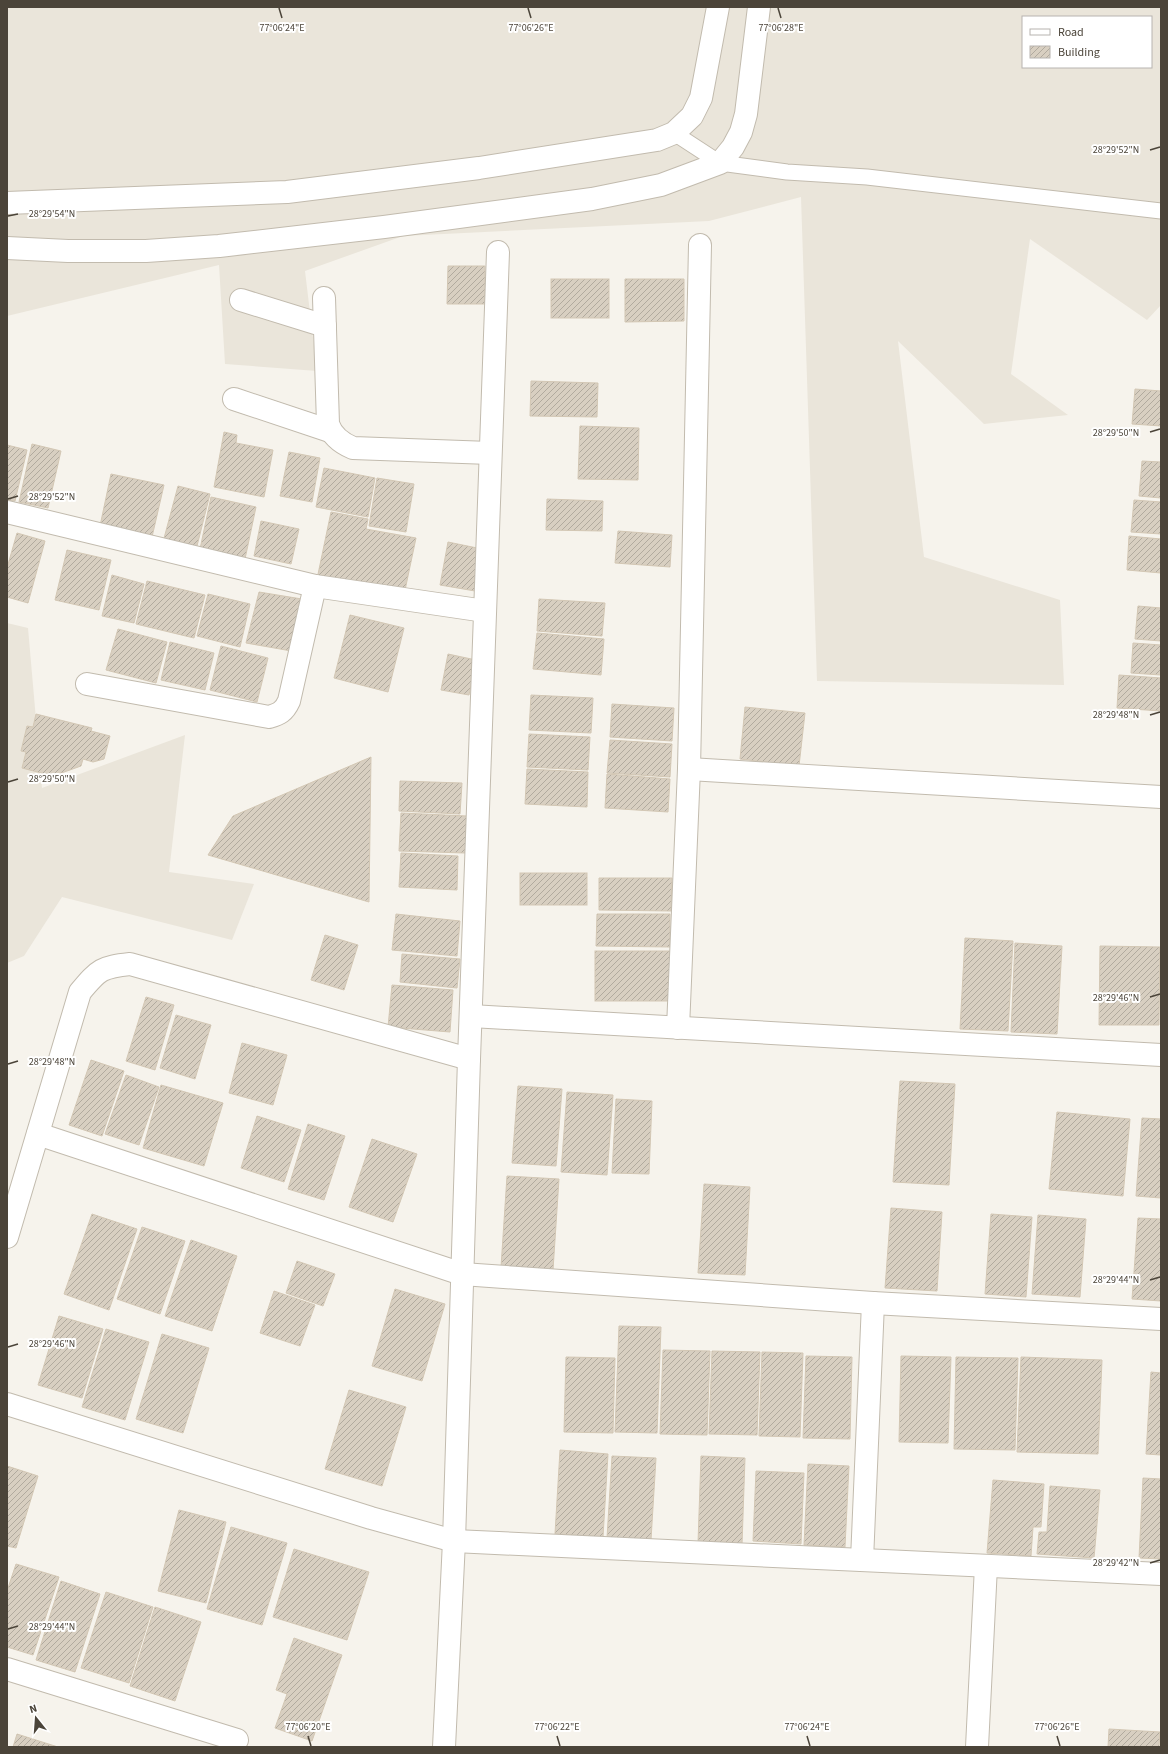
<svg xmlns="http://www.w3.org/2000/svg" width="1168" height="1754" font-family="'Source Sans 3',sans-serif">
<defs>
<pattern id="building-hatch" width="6" height="6" patternUnits="userSpaceOnUse"><rect width="6" height="6" fill="#d8cfc1"/><path d="M-1 1l2-2M0 6l6-6M5 7l2-2" fill="none" stroke="#b1aa9e"/></pattern>
</defs>
<rect width="100%" height="100%" fill="#f6f3ec"/>
<g fill="#eae5da" fill-rule="evenodd">
<path d="M 7,7 L 1161,7 L 1161,305 L 1147,320 L 1030,239 L 1011,374 L 1068,415 L 984,424 L 898,341 L 924,557 L 1060,600 L 1064,685 L 817,681 L 801,197 L 709,221 L 403,236 L 305,271 L 317,371 L 225,364 L 219,265 L 7,316 ZM 1023,17 L 1151,17 L 1151,67 L 1023,67 Z"/>
<path d="M 7,623 L 28,628 L 42,788 L 185,735 L 169,872 L 254,884 L 232,940 L 62,897 L 24,956 L 7,963 Z"/>
</g>
<g fill="url(#building-hatch)" stroke="#d3c7b4">
<path d="M 448,266 L 485,266 L 485,304 L 447,304 Z"/>
<rect x="551" y="279" width="58" height="39"/>
<path d="M 625,279 L 684,279 L 684,321 L 625,322 Z"/>
<path d="M 531,381 L 598,383 L 597,417 L 530,416 Z"/>
<path d="M 1135,389 L 1161,391 L 1161,426 L 1132,424 Z"/>
<path d="M 580,426 L 639,428 L 638,480 L 578,479 Z"/>
<path d="M 224,432 L 237,435 L 236,443 L 273,450 L 264,497 L 214,487 Z"/>
<path d="M 32,444 L 61,451 L 48,508 L 19,502 Z"/>
<path d="M 7,445 L 27,450 L 15,501 L 7,500 Z"/>
<path d="M 289,452 L 320,458 L 312,502 L 280,496 Z"/>
<path d="M 1142,461 L 1161,462 L 1161,498 L 1139,496 Z"/>
<path d="M 324,468 L 375,478 L 368,517 L 316,507 Z"/>
<path d="M 111,474 L 164,485 L 152,537 L 100,526 Z"/>
<path d="M 377,478 L 414,484 L 406,532 L 369,526 Z"/>
<path d="M 178,486 L 210,494 L 196,550 L 163,542 Z"/>
<path d="M 211,497 L 256,507 L 245,559 L 200,549 Z"/>
<path d="M 547,499 L 603,501 L 602,531 L 546,530 Z"/>
<path d="M 1134,500 L 1161,502 L 1161,534 L 1131,532 Z"/>
<path d="M 331,512 L 368,519 L 366,529 L 416,538 L 404,595 L 317,579 Z"/>
<path d="M 261,521 L 299,529 L 291,564 L 254,556 Z"/>
<path d="M 618,531 L 672,535 L 670,567 L 615,563 Z"/>
<path d="M 17,533 L 45,541 L 28,603 L 7,597 L 7,568 Z"/>
<path d="M 1129,536 L 1161,539 L 1161,573 L 1127,570 Z"/>
<path d="M 448,542 L 482,549 L 475,591 L 440,585 Z"/>
<path d="M 67,550 L 111,560 L 99,610 L 55,600 Z"/>
<path d="M 112,575 L 144,584 L 134,623 L 102,616 Z"/>
<path d="M 147,581 L 205,595 L 194,638 L 136,624 Z"/>
<path d="M 259,592 L 308,600 L 297,652 L 246,643 Z"/>
<path d="M 208,594 L 250,604 L 240,647 L 197,636 Z"/>
<path d="M 539,599 L 605,603 L 602,636 L 537,631 Z"/>
<path d="M 1138,606 L 1161,608 L 1161,641 L 1135,639 Z"/>
<path d="M 350,615 L 404,628 L 388,692 L 334,678 Z"/>
<path d="M 118,629 L 167,642 L 156,683 L 106,670 Z"/>
<path d="M 537,633 L 604,639 L 601,675 L 533,669 Z"/>
<path d="M 170,642 L 214,653 L 205,690 L 161,680 Z"/>
<path d="M 1133,643 L 1161,645 L 1161,675 L 1131,673 Z"/>
<path d="M 221,646 L 268,658 L 257,702 L 210,690 Z"/>
<path d="M 448,654 L 476,660 L 469,695 L 441,690 Z"/>
<path d="M 1119,675 L 1161,678 L 1161,711 L 1117,708 Z"/>
<path d="M 531,695 L 593,698 L 591,733 L 529,730 Z"/>
<path d="M 612,704 L 674,708 L 672,741 L 610,737 Z"/>
<path d="M 745,707 L 805,713 L 799,766 L 740,759 Z"/>
<path d="M 36,714 L 92,728 L 91,731 L 110,736 L 104,759 L 93,762 L 83,759 L 81,766 L 53,776 L 22,768 L 26,752 L 21,751 L 27,726 L 33,727 Z"/>
<path d="M 529,734 L 590,737 L 588,770 L 527,767 Z"/>
<path d="M 610,740 L 672,744 L 670,777 L 607,773 Z"/>
<path d="M 371,757 L 369,902 L 208,855 L 233,816 Z"/>
<path d="M 527,769 L 588,772 L 587,807 L 525,804 Z"/>
<path d="M 607,774 L 670,779 L 668,812 L 605,808 Z"/>
<path d="M 400,781 L 462,783 L 460,814 L 399,811 Z"/>
<path d="M 401,813 L 467,816 L 465,853 L 399,851 Z"/>
<path d="M 401,853 L 458,856 L 457,890 L 399,887 Z"/>
<rect x="520" y="873" width="67" height="32"/>
<path d="M 599,878 L 672,878 L 671,911 L 599,910 Z"/>
<path d="M 396,914 L 460,921 L 457,956 L 392,950 Z"/>
<path d="M 597,914 L 670,914 L 670,947 L 596,946 Z"/>
<path d="M 325,935 L 358,945 L 344,990 L 311,980 Z"/>
<path d="M 965,938 L 1013,941 L 1008,1031 L 960,1029 Z"/>
<path d="M 1015,943 L 1062,946 L 1057,1034 L 1011,1032 Z"/>
<path d="M 1100,946 L 1160,947 L 1159,1025 L 1099,1025 Z"/>
<rect x="595" y="951" width="75" height="50"/>
<path d="M 402,954 L 460,959 L 457,988 L 400,982 Z"/>
<path d="M 392,985 L 453,990 L 450,1032 L 388,1027 Z"/>
<path d="M 146,997 L 174,1005 L 155,1070 L 126,1061 Z"/>
<path d="M 176,1015 L 211,1025 L 195,1079 L 160,1068 Z"/>
<path d="M 242,1043 L 287,1055 L 273,1105 L 229,1093 Z"/>
<path d="M 91,1060 L 124,1071 L 102,1136 L 69,1125 Z"/>
<path d="M 126,1075 L 159,1087 L 139,1145 L 105,1134 Z"/>
<path d="M 900,1081 L 955,1084 L 949,1185 L 893,1182 Z"/>
<path d="M 161,1085 L 223,1103 L 204,1166 L 143,1148 Z"/>
<path d="M 518,1086 L 562,1089 L 556,1166 L 512,1163 Z"/>
<path d="M 567,1092 L 613,1095 L 607,1175 L 561,1172 Z"/>
<path d="M 616,1099 L 652,1101 L 649,1174 L 612,1173 Z"/>
<path d="M 1057,1112 L 1130,1119 L 1123,1196 L 1049,1189 Z"/>
<path d="M 257,1116 L 301,1130 L 284,1182 L 241,1168 Z"/>
<path d="M 1142,1118 L 1161,1119 L 1161,1198 L 1136,1196 Z"/>
<path d="M 308,1124 L 345,1136 L 324,1200 L 288,1189 Z"/>
<path d="M 372,1139 L 417,1154 L 393,1222 L 349,1207 Z"/>
<path d="M 507,1176 L 559,1179 L 553,1270 L 501,1267 Z"/>
<path d="M 704,1184 L 750,1187 L 745,1275 L 698,1273 Z"/>
<path d="M 891,1208 L 942,1212 L 937,1291 L 885,1288 Z"/>
<path d="M 92,1214 L 137,1229 L 109,1310 L 64,1294 Z"/>
<path d="M 991,1214 L 1032,1217 L 1026,1297 L 985,1294 Z"/>
<path d="M 1038,1215 L 1086,1219 L 1080,1297 L 1032,1294 Z"/>
<path d="M 1138,1218 L 1161,1219 L 1161,1301 L 1132,1299 Z"/>
<path d="M 142,1227 L 185,1241 L 160,1314 L 117,1299 Z"/>
<path d="M 191,1240 L 237,1256 L 212,1331 L 165,1316 Z"/>
<path d="M 297,1261 L 335,1274 L 323,1306 L 286,1293 Z"/>
<path d="M 395,1289 L 445,1304 L 422,1381 L 372,1366 Z"/>
<path d="M 274,1291 L 315,1305 L 300,1346 L 260,1333 Z"/>
<path d="M 59,1316 L 103,1329 L 82,1398 L 38,1385 Z"/>
<path d="M 619,1326 L 661,1327 L 657,1433 L 615,1432 Z"/>
<path d="M 106,1329 L 149,1342 L 125,1420 L 82,1407 Z"/>
<path d="M 162,1334 L 209,1348 L 183,1433 L 136,1419 Z"/>
<path d="M 663,1350 L 710,1351 L 707,1435 L 660,1434 Z"/>
<path d="M 712,1351 L 760,1352 L 757,1435 L 709,1434 Z"/>
<path d="M 762,1352 L 803,1353 L 800,1437 L 759,1436 Z"/>
<path d="M 806,1356 L 852,1357 L 850,1439 L 803,1438 Z"/>
<path d="M 901,1356 L 951,1357 L 948,1443 L 899,1442 Z"/>
<path d="M 566,1357 L 615,1358 L 613,1433 L 564,1432 Z"/>
<path d="M 956,1357 L 1018,1358 L 1015,1450 L 954,1449 Z"/>
<path d="M 1021,1357 L 1102,1360 L 1098,1454 L 1017,1452 Z"/>
<path d="M 1151,1372 L 1161,1373 L 1161,1455 L 1146,1454 Z"/>
<path d="M 349,1390 L 406,1407 L 382,1486 L 325,1469 Z"/>
<path d="M 560,1450 L 608,1454 L 603,1537 L 555,1534 Z"/>
<path d="M 612,1456 L 656,1458 L 651,1540 L 607,1538 Z"/>
<path d="M 701,1456 L 745,1458 L 742,1545 L 698,1543 Z"/>
<path d="M 808,1464 L 849,1466 L 845,1547 L 804,1545 Z"/>
<path d="M 7,1466 L 38,1476 L 16,1548 L 7,1546 Z"/>
<path d="M 756,1471 L 804,1473 L 801,1544 L 753,1541 Z"/>
<path d="M 1143,1478 L 1161,1479 L 1161,1559 L 1139,1558 Z"/>
<path d="M 993,1480 L 1044,1484 L 1041,1527 L 1033,1527 L 1031,1556 L 987,1553 Z"/>
<path d="M 1050,1486 L 1100,1490 L 1094,1558 L 1037,1554 L 1039,1532 L 1047,1532 Z"/>
<path d="M 179,1510 L 226,1522 L 206,1603 L 158,1591 Z"/>
<path d="M 231,1527 L 287,1543 L 262,1625 L 207,1609 Z"/>
<path d="M 294,1549 L 369,1572 L 347,1640 L 273,1617 Z"/>
<path d="M 16,1564 L 59,1577 L 33,1655 L 7,1647 L 7,1591 Z"/>
<path d="M 61,1581 L 100,1594 L 75,1672 L 36,1660 Z"/>
<path d="M 106,1592 L 153,1607 L 129,1683 L 81,1668 Z"/>
<path d="M 155,1607 L 201,1622 L 175,1701 L 130,1686 Z"/>
<path d="M 294,1638 L 342,1655 L 312,1741 L 275,1728 L 287,1694 L 276,1690 Z"/>
<path d="M 1109,1729 L 1160,1732 L 1159,1747 L 1108,1747 Z"/>
<path d="M 17,1734 L 58,1747 L 13,1747 Z"/>
</g>
<g fill="none" stroke-linecap="round" stroke-linejoin="round">
<defs>
<path id="service" d="M 674,133 L 720,163 L 787,172 L 867,177 L 1161,211"/>
<g id="minor">
<path d="M 7,203 L 287,192 L 479,168 L 657,140 L 674,133 L 692,116 L 701,98 L 718,7"/>
<path d="M 7,248 L 68,251 L 146,251 L 219,246 L 384,227 L 592,199 L 661,185 L 720,163 L 733,147 L 741,132 L 746,114 L 759,7"/>
<path d="M 324,298 L 328,424 C 332,436 341,443 353,448 L 490,453"/>
<path d="M 241,300 L 325,326"/>
<path d="M 234,399 L 330,431"/>
<path d="M 7,512 L 315,586 L 485,611"/>
<path d="M 87,684 L 269,717 C 279,714 284,712 289,701 L 315,586"/>
<path d="M 689,769 L 1161,797"/>
<path d="M 471,1016 L 1161,1055"/>
<path d="M 678,1028 L 689,769 L 700,245"/>
<path d="M 38,1134 L 462,1274 L 873,1303 L 1161,1319"/>
<path d="M 7,1237 L 80,992 C 99,969 102,967 130,964 L 469,1059"/>
<path d="M 7,1404 L 371,1518 L 454,1541 L 1161,1574"/>
<path d="M 862,1560 L 873,1303"/>
<path d="M 7,1669 L 237,1740"/>
<path d="M 444,1747 L 454,1541 L 469,1059 L 498,252"/>
<path d="M 977,1747 L 986,1566"/>
</g>
</defs>
<use href="#service" stroke="#c2bbae" stroke-width="17"/>
<use href="#minor" stroke="#c2bbae" stroke-width="24"/>
<use href="#service" stroke="#fff" stroke-width="15"/>
<use href="#minor" stroke="#fff" stroke-width="22"/>
</g>
<path fill="none" stroke="#4b4439" stroke-width="1.5" d="M 279,8 L 282,18M 528,8 L 531,18M 778,8 L 781,18M 1150,150 L 1160,147M 8,216 L 18,214M 1150,432 L 1160,429M 8,499 L 18,496M 1150,715 L 1160,712M 8,782 L 18,779M 1150,997 L 1160,994M 8,1064 L 18,1061M 1150,1280 L 1160,1277M 8,1347 L 18,1344M 1150,1563 L 1160,1560M 8,1629 L 18,1626M 308,1736 L 311,1746M 557,1736 L 560,1746M 807,1736 L 810,1746M 1057,1736 L 1060,1746"/>
<g font-size="10" text-anchor="middle" fill="#4b4439" stroke="#fff" stroke-width="4" stroke-linejoin="round" paint-order="stroke">
<text x="781" y="31">77°06'28"E</text>
<text x="282" y="31">77°06'24"E</text>
<text x="531" y="31">77°06'26"E</text>
<text x="1116" y="153">28°29'52"N</text>
<text x="52" y="217">28°29'54"N</text>
<text x="1116" y="436">28°29'50"N</text>
<text x="52" y="500">28°29'52"N</text>
<text x="1116" y="718">28°29'48"N</text>
<text x="52" y="782">28°29'50"N</text>
<text x="1116" y="1001">28°29'46"N</text>
<text x="52" y="1065">28°29'48"N</text>
<text x="1116" y="1283">28°29'44"N</text>
<text x="52" y="1347">28°29'46"N</text>
<text x="1116" y="1566">28°29'42"N</text>
<text x="52" y="1630">28°29'44"N</text>
<text x="308" y="1730">77°06'20"E</text>
<text x="557" y="1730">77°06'22"E</text>
<text x="807" y="1730">77°06'24"E</text>
<text x="1057" y="1730">77°06'26"E</text>
</g>
<rect width="1168" height="1754" fill="none" stroke="#4b4439" stroke-width="16"/>
<rect x="1022" y="16" width="130" height="52" fill="#ffffff" stroke="#b7b4b0"/>
<rect x="1030" y="29" width="20" height="6" fill="#ffffff" stroke="#b7b4b0"/>
<text x="1058" y="36" font-size="12" fill="#4b4439">Road</text>
<rect x="1030" y="46" width="20" height="12" fill="url(#building-hatch)" stroke="#b7b4b0"/>
<text x="1058" y="56" font-size="12" fill="#4b4439">Building</text>
<g transform="translate(36 1718) rotate(343)" stroke="#ffffff" stroke-width="3" paint-order="stroke">
<path d="M0-3L7 15L0 10L-7 15Z" fill="#4b4439"/>
<text y="-6" font-size="11" font-weight="bold" text-anchor="middle" fill="#4b4439">N</text>
</g>
</svg>
